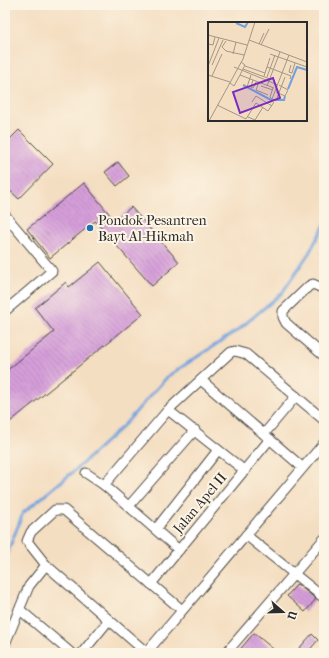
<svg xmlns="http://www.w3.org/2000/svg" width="329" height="658" font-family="'IM FELL French Canon',serif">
<defs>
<pattern id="building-back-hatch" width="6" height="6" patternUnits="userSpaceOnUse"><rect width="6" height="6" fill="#d69fda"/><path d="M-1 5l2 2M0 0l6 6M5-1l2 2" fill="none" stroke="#ae82b1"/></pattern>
</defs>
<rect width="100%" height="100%" fill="#fcf5e5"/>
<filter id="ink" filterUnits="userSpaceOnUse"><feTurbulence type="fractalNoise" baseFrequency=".025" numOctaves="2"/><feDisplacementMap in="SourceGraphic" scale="8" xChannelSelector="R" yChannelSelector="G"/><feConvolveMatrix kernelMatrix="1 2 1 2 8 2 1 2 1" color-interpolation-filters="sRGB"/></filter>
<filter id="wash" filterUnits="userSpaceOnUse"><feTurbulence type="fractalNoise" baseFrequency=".012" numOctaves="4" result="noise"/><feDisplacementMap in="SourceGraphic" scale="16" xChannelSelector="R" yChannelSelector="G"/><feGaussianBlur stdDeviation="0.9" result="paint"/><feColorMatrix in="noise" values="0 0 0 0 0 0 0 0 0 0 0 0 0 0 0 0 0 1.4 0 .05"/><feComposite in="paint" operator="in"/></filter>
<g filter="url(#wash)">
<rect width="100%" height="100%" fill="#f4dec1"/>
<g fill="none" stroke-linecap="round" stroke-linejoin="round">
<path stroke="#71a2dc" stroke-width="3" d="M 5,559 L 23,513 L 73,472 L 125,424 L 168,376 L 238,330 L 282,293 L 309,253 L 324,226"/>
</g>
<g id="blocks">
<g fill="url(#building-back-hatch)">
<path d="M 19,130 L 53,164 L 19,199 L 5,186 L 5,144 Z"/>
<path d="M 118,162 L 129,176 L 117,186 L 105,172 Z"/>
<path d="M 84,183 L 115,221 L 131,207 L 179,262 L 152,286 L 95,221 L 50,258 L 27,229 Z"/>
<path d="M 100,262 L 143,314 L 5,426 L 5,372 L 54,332 L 35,308 L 66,282 L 69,287 Z"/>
<path d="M 297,584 L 316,599 L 305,612 L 287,596 Z"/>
<path d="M 254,633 L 278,653 L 237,653 Z"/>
<path d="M 312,634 L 318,640 L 307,653 L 295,653 Z"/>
</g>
</g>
</g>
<g filter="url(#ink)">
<use href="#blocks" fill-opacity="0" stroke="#494642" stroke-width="1"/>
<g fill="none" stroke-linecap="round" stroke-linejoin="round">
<defs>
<g id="street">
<path d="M 5,215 L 52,271 L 5,311"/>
<path d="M 324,289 L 313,284 L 309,286 L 283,311 L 283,317 L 286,323 L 324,356"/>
<path d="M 201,380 L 302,467"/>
<path d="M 168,410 L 245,471"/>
<path d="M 264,434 L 296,396"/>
<path d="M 86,473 L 104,485 L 179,550"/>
<path d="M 104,485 L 168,410 L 231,352 L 235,351 L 246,354 L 324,420"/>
<path d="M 129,506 L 195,430"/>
<path d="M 156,529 L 218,450"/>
<path d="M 246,535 L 324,598"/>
<path d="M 151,584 L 270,439"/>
<path d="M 19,609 L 71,653"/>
<path d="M 5,644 L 29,586 L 46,565"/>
<path d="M 147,652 L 324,443"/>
<path d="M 82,653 L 109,620"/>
<path d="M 147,653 L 46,565 L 27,541 L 31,532 L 55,510 L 64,510 L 182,610"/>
<path d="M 226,653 L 324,539"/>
</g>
</defs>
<use href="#street" stroke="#494642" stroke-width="11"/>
<use href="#street" stroke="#fff" stroke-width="9"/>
</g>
</g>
<circle fill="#1f6fb2" stroke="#fcf5e5" stroke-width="1.5" cx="90" cy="228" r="4"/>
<g text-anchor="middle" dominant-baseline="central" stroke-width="4" stroke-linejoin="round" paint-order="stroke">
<g font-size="14" fill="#2b2b2b" stroke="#fcf5e5" text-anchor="start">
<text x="98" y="220">Pondok Pesantren<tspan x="98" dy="16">Bayt Al-Hikmah</tspan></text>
</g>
<g font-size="14" fill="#2b2b2b" stroke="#fcf5e5">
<text transform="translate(200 503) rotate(-50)">Jalan Apel II</text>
</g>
</g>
<g transform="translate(208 22)">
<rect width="99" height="99" fill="#f4dec1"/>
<path fill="none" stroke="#71a2dc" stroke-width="2" d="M 28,1 L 37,5 L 40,0M 35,63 L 63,78 L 76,78 L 77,74M 80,67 L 89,45 L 99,48"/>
<path fill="none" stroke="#a49685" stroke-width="1" d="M 0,13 L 39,23M 41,18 L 99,40M 18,19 L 14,25 L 18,29 L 36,33M 0,22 L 5,23 L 7,15M 51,22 L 56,11M 53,23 L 61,7M 25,32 L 28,20M 62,32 L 99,45M 4,43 L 15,18M 83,43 L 81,50 L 84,51 L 87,41M 0,44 L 11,16M 37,44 L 57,51M 26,45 L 70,63M 59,45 L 83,54 L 82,57M 35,47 L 62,57M 0,53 L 22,60M 32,53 L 66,66M 4,54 L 14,32M 56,54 L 62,36M 59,55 L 67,33M 45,58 L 43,65 L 45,66 L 48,60M 51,60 L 48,68 L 60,73M 22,61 L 26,64 L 32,53 L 37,43 L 33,40M 36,63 L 39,65 L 43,53M 53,64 L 65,68M 59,64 L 72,30M 65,66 L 62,75 L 64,77 L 81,33M 68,70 L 77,74 L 80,68 L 71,63M 69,76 L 77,55M 44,80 L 48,74 L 64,84M 9,83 L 38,97 L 48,81 L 60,89 L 66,80M 40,95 L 47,98 L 55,85M 1,99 L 35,37 L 47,0"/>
<path fill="#7b2cbf" fill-opacity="0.15" stroke="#7b2cbf" stroke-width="2" d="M 65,56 L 72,76 L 32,91 L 25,70 Z"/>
<rect width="99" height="99" fill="none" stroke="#2b2b2b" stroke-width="2"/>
</g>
<rect width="329" height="658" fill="none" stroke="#fcf5e5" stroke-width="20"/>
<g transform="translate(283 612) rotate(110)" stroke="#fcf5e5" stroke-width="3" paint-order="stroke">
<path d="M0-3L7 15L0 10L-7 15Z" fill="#2b2b2b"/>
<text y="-6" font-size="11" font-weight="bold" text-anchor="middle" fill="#2b2b2b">U</text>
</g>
</svg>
